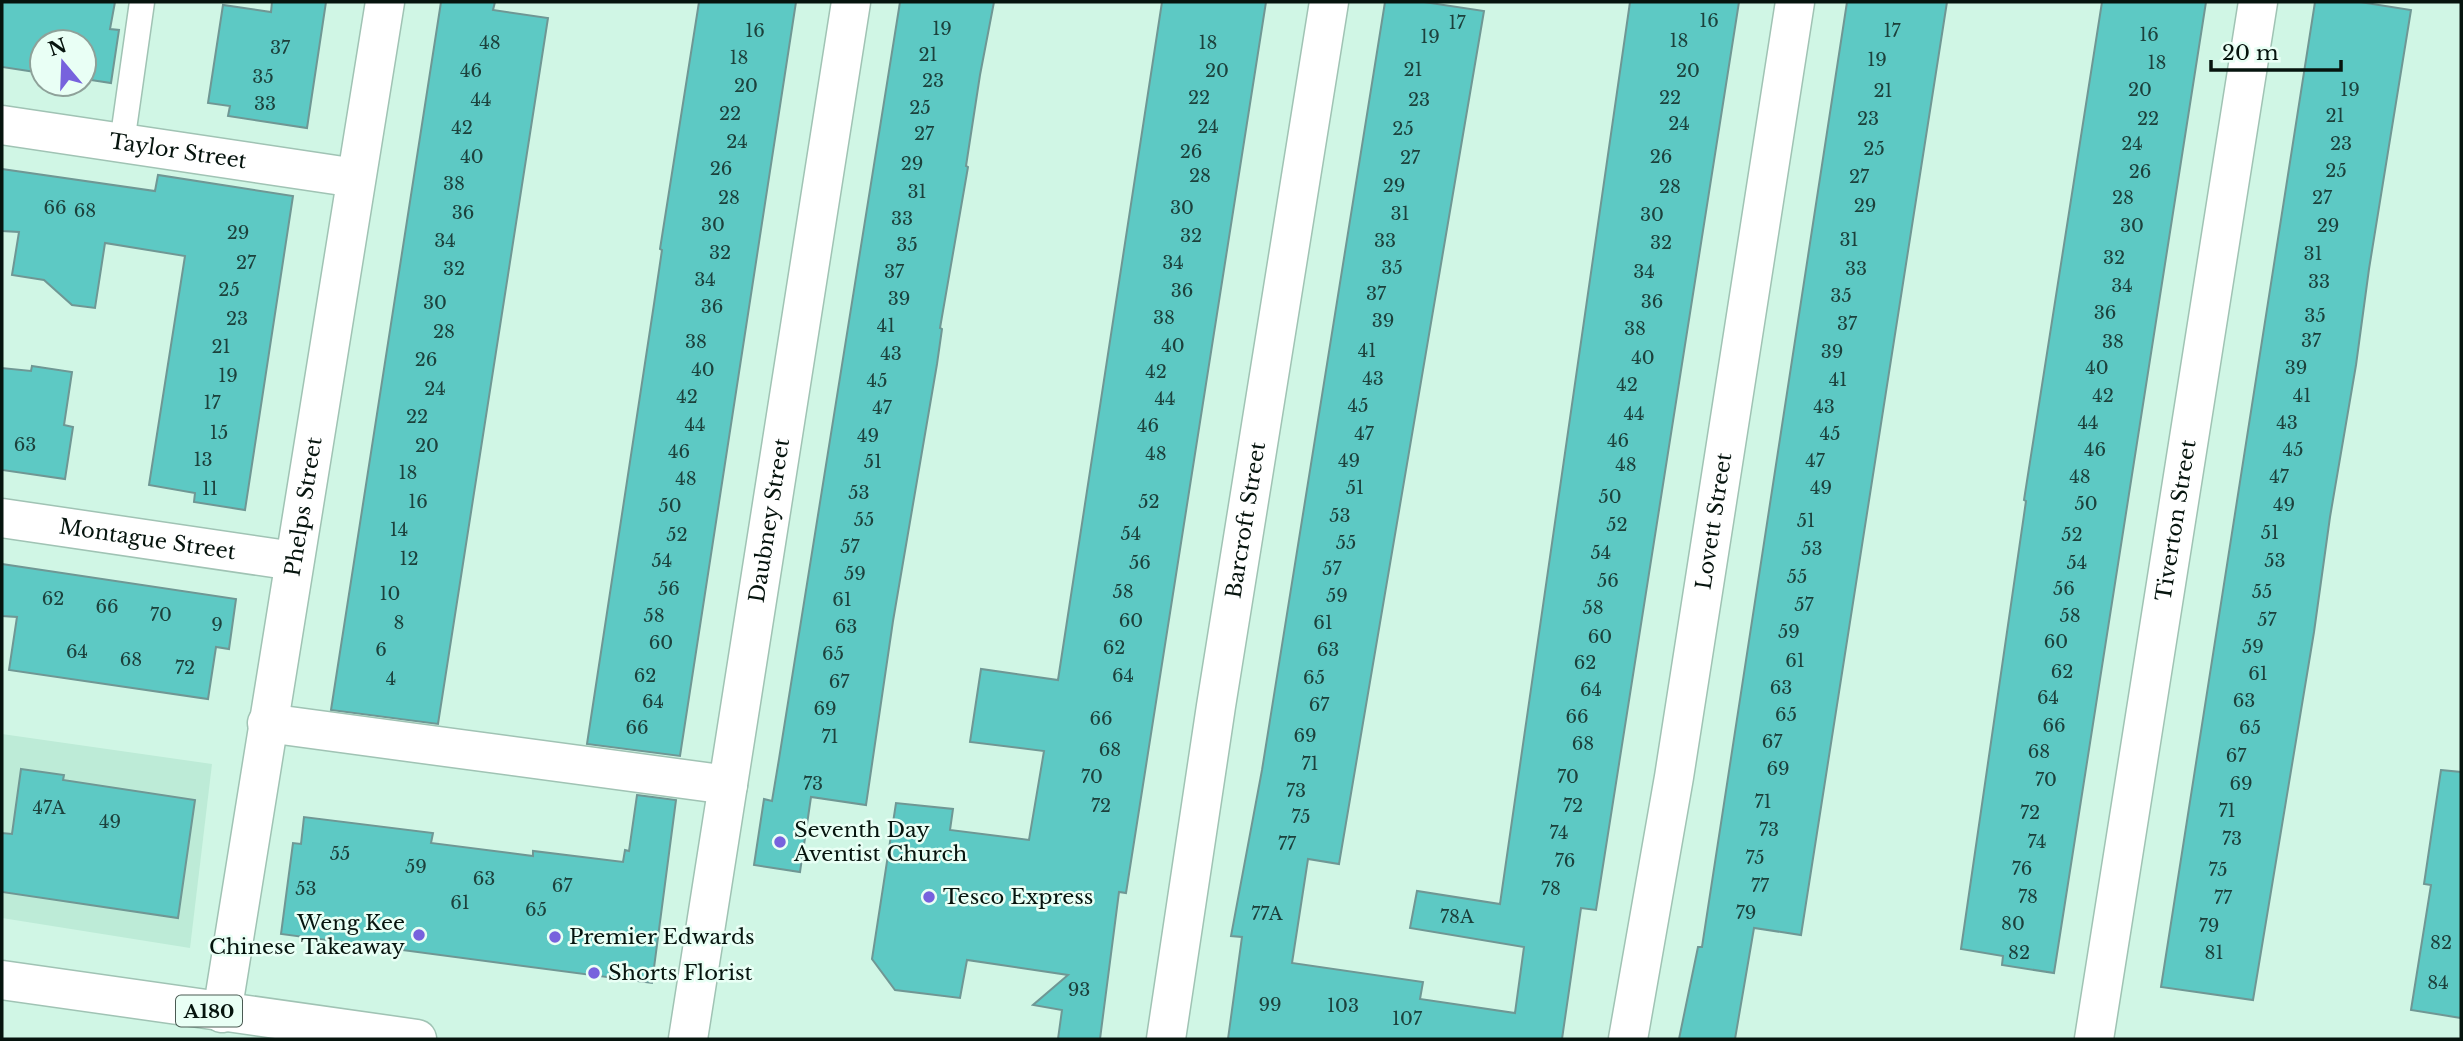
<svg xmlns="http://www.w3.org/2000/svg" width="2463" height="1041" font-family="'Libre Baskerville',serif">
<rect width="100%" height="100%" fill="#d0f6e5"/>
<path fill="#bdebd7" d="M 2,734 L 212,764 L 190,948 L 2,918 Z"/>
<g fill="#5dc9c4" stroke="#6f9794" stroke-width="2">
<path d="M 2,2 L 115,2 L 110,29 L 119,30 L 111,83 L 84,79 L 84,42 L 42,42 L 42,73 L 2,67 Z"/>
<path d="M 272,2 L 326,2 L 307,128 L 228,116 L 230,106 L 208,103 L 223,5 L 271,12 Z"/>
<path d="M 441,2 L 495,2 L 493,10 L 548,18 L 438,724 L 331,710 Z"/>
<path d="M 699,2 L 796,2 L 680,756 L 587,744 L 654,304 L 662,250 L 660,249 Z"/>
<path d="M 900,2 L 994,2 L 980,75 L 966,166 L 968,167 L 940,328 L 942,329 L 937,364 L 893,621 L 866,805 L 811,797 L 800,872 L 754,865 L 764,799 L 772,801 L 779,759 Z"/>
<path d="M 1162,2 L 1266,2 L 1126,893 L 1119,892 L 1100,1039 L 1058,1039 L 1062,1010 L 1033,1005 L 1068,975 L 967,960 L 960,998 L 895,990 L 872,959 L 896,803 L 953,809 L 950,830 L 1029,840 L 1044,751 L 970,742 L 981,669 L 1058,680 Z"/>
<path d="M 1385,2 L 1424,2 L 1484,11 L 1339,864 L 1308,859 L 1292,963 L 1423,982 L 1420,999 L 1515,1013 L 1524,947 L 1410,928 L 1417,891 L 1500,904 L 1630,2 L 1739,2 L 1596,910 L 1581,908 L 1562,1039 L 1228,1039 L 1242,937 L 1231,936 L 1262,770 Z"/>
<path d="M 1847,2 L 1947,2 L 1801,935 L 1754,928 L 1735,1039 L 1679,1039 L 1698,947 L 1702,947 Z"/>
<path d="M 2102,2 L 2206,2 L 2054,973 L 2002,965 L 2003,956 L 1961,949 L 2026,501 L 2024,500 Z"/>
<path d="M 2315,2 L 2360,2 L 2411,10 L 2369,269 L 2356,365 L 2330,517 L 2314,632 L 2253,1000 L 2161,987 Z"/>
<path d="M 2,169 L 155,191 L 158,175 L 293,196 L 245,510 L 194,502 L 195,493 L 149,485 L 185,256 L 105,243 L 95,308 L 72,305 L 44,280 L 12,275 L 19,232 L 2,231 Z"/>
<path d="M 32,366 L 72,372 L 64,425 L 73,427 L 65,479 L 2,470 L 2,368 L 31,371 Z"/>
<path d="M 2,564 L 236,599 L 229,649 L 216,647 L 208,699 L 9,670 L 17,617 L 2,616 Z"/>
<path d="M 21,769 L 64,775 L 63,780 L 195,800 L 178,918 L 2,892 L 2,833 L 12,834 Z"/>
<path d="M 2441,770 L 2461,772 L 2461,1018 L 2411,1010 L 2431,885 L 2424,884 Z"/>
<path d="M 637,795 L 676,800 L 652,983 L 281,934 L 293,843 L 301,844 L 304,817 L 433,833 L 431,843 L 533,856 L 533,851 L 623,862 L 625,850 L 629,851 Z"/>
</g>
<g fill="none" stroke-linecap="round" stroke-linejoin="round">
<defs>
<path id="service" d="M 122,143 L 142,2"/>
<g id="minor">
<path id="s1" d="M 2,125 L 356,178"/>
<path id="s2" d="M 2,518 L 294,561"/>
<path d="M 267,723 L 728,785"/>
<path id="s3" d="M 222,1013 L 385,2"/>
<path id="s4" d="M 688,1039 L 851,2"/>
<path id="s5" d="M 1166,1039 L 1216,706 L 1329,2"/>
<path id="s6" d="M 1628,1039 L 1674,777 L 1795,2"/>
<path id="s7" d="M 2094,1039 L 2258,2"/>
</g>
<path id="primary" d="M 2,980 L 417,1039"/>
</defs>
<use href="#service" stroke="#a0c3b4" stroke-width="27"/>
<use href="#minor" stroke="#a0c3b4" stroke-width="41"/>
<use href="#primary" stroke="#a0c3b4" stroke-width="41"/>
<use href="#service" stroke="#fff" stroke-width="24"/>
<use href="#minor" stroke="#fff" stroke-width="38"/>
<use href="#primary" stroke="#fff" stroke-width="38"/>
</g>
<g fill="#7762dd" stroke="#e9fff5" stroke-width="2.5">
<circle cx="780" cy="842" r="7"/>
<circle cx="929" cy="897" r="7"/>
<circle cx="419" cy="935" r="7"/>
<circle cx="555" cy="937" r="7"/>
<circle cx="594" cy="973" r="7"/>
</g>
<g text-anchor="middle" dominant-baseline="central" stroke-width="5" stroke-linejoin="round" paint-order="stroke">
<g font-size="18" fill="#1c413c">
<text x="1709" y="21">16</text>
<text x="1457" y="23">17</text>
<text x="942" y="29">19</text>
<text x="755" y="31">16</text>
<text x="1892" y="31">17</text>
<text x="2149" y="35">16</text>
<text x="1430" y="37">19</text>
<text x="1679" y="41">18</text>
<text x="490" y="43">48</text>
<text x="1208" y="43">18</text>
<text x="280" y="48">37</text>
<text x="928" y="55">21</text>
<text x="739" y="58">18</text>
<text x="1877" y="60">19</text>
<text x="2157" y="63">18</text>
<text x="1413" y="70">21</text>
<text x="471" y="71">46</text>
<text x="1217" y="71">20</text>
<text x="1688" y="71">20</text>
<text x="263" y="77">35</text>
<text x="933" y="81">23</text>
<text x="746" y="86">20</text>
<text x="2140" y="90">20</text>
<text x="2350" y="90">19</text>
<text x="1883" y="91">21</text>
<text x="1199" y="98">22</text>
<text x="1670" y="98">22</text>
<text x="481" y="100">44</text>
<text x="1419" y="100">23</text>
<text x="265" y="104">33</text>
<text x="920" y="108">25</text>
<text x="730" y="114">22</text>
<text x="2335" y="116">21</text>
<text x="1868" y="119">23</text>
<text x="2148" y="119">22</text>
<text x="1679" y="124">24</text>
<text x="1208" y="127">24</text>
<text x="462" y="128">42</text>
<text x="1403" y="129">25</text>
<text x="924" y="134">27</text>
<text x="737" y="142">24</text>
<text x="2132" y="144">24</text>
<text x="2341" y="144">23</text>
<text x="1874" y="149">25</text>
<text x="1191" y="152">26</text>
<text x="472" y="157">40</text>
<text x="1661" y="157">26</text>
<text x="1410" y="158">27</text>
<text x="912" y="164">29</text>
<text x="721" y="169">26</text>
<text x="2336" y="171">25</text>
<text x="2140" y="172">26</text>
<text x="1200" y="176">28</text>
<text x="1859" y="177">27</text>
<text x="454" y="184">38</text>
<text x="1394" y="186">29</text>
<text x="1670" y="187">28</text>
<text x="917" y="192">31</text>
<text x="729" y="198">28</text>
<text x="2123" y="198">28</text>
<text x="2322" y="198">27</text>
<text x="1865" y="206">29</text>
<text x="55" y="208">66</text>
<text x="1182" y="208">30</text>
<text x="85" y="211">68</text>
<text x="463" y="213">36</text>
<text x="1400" y="214">31</text>
<text x="1652" y="215">30</text>
<text x="902" y="219">33</text>
<text x="713" y="225">30</text>
<text x="2132" y="226">30</text>
<text x="2328" y="226">29</text>
<text x="238" y="233">29</text>
<text x="1191" y="236">32</text>
<text x="1849" y="240">31</text>
<text x="445" y="241">34</text>
<text x="1385" y="241">33</text>
<text x="1661" y="243">32</text>
<text x="907" y="245">35</text>
<text x="720" y="253">32</text>
<text x="2313" y="254">31</text>
<text x="2114" y="258">32</text>
<text x="246" y="263">27</text>
<text x="1173" y="263">34</text>
<text x="1392" y="268">35</text>
<text x="454" y="269">32</text>
<text x="1856" y="269">33</text>
<text x="894" y="272">37</text>
<text x="1644" y="272">34</text>
<text x="705" y="280">34</text>
<text x="2319" y="282">33</text>
<text x="2122" y="286">34</text>
<text x="229" y="290">25</text>
<text x="1182" y="291">36</text>
<text x="1376" y="294">37</text>
<text x="1841" y="296">35</text>
<text x="899" y="299">39</text>
<text x="1652" y="302">36</text>
<text x="435" y="303">30</text>
<text x="712" y="307">36</text>
<text x="2105" y="313">36</text>
<text x="2315" y="316">35</text>
<text x="1164" y="318">38</text>
<text x="237" y="319">23</text>
<text x="1383" y="321">39</text>
<text x="1847" y="324">37</text>
<text x="886" y="326">41</text>
<text x="1635" y="329">38</text>
<text x="444" y="332">28</text>
<text x="2311" y="341">37</text>
<text x="696" y="342">38</text>
<text x="2113" y="342">38</text>
<text x="1173" y="346">40</text>
<text x="221" y="347">21</text>
<text x="1367" y="351">41</text>
<text x="1832" y="352">39</text>
<text x="891" y="354">43</text>
<text x="1643" y="358">40</text>
<text x="426" y="360">26</text>
<text x="2097" y="368">40</text>
<text x="2296" y="368">39</text>
<text x="703" y="370">40</text>
<text x="1156" y="372">42</text>
<text x="228" y="376">19</text>
<text x="1373" y="379">43</text>
<text x="1838" y="380">41</text>
<text x="877" y="381">45</text>
<text x="1627" y="385">42</text>
<text x="435" y="389">24</text>
<text x="2103" y="396">42</text>
<text x="2302" y="396">41</text>
<text x="687" y="397">42</text>
<text x="1165" y="399">44</text>
<text x="212" y="403">17</text>
<text x="1358" y="406">45</text>
<text x="1824" y="407">43</text>
<text x="882" y="408">47</text>
<text x="1634" y="414">44</text>
<text x="417" y="417">22</text>
<text x="2088" y="423">44</text>
<text x="2287" y="423">43</text>
<text x="695" y="425">44</text>
<text x="1148" y="426">46</text>
<text x="219" y="433">15</text>
<text x="1364" y="434">47</text>
<text x="1830" y="434">45</text>
<text x="868" y="436">49</text>
<text x="1618" y="441">46</text>
<text x="25" y="445">63</text>
<text x="427" y="446">20</text>
<text x="2095" y="450">46</text>
<text x="2293" y="450">45</text>
<text x="679" y="452">46</text>
<text x="1156" y="454">48</text>
<text x="203" y="460">13</text>
<text x="1349" y="461">49</text>
<text x="1815" y="461">47</text>
<text x="873" y="462">51</text>
<text x="1626" y="465">48</text>
<text x="408" y="473">18</text>
<text x="2080" y="477">48</text>
<text x="2279" y="477">47</text>
<text x="686" y="479">48</text>
<text x="1355" y="488">51</text>
<text x="1821" y="488">49</text>
<text x="210" y="489">11</text>
<text x="859" y="493">53</text>
<text x="1610" y="497">50</text>
<text x="418" y="502">16</text>
<text x="1149" y="502">52</text>
<text x="2086" y="504">50</text>
<text x="2284" y="505">49</text>
<text x="670" y="506">50</text>
<text x="1340" y="516">53</text>
<text x="864" y="520">55</text>
<text x="1806" y="521">51</text>
<text x="1617" y="525">52</text>
<text x="399" y="530">14</text>
<text x="2270" y="533">51</text>
<text x="1131" y="534">54</text>
<text x="677" y="535">52</text>
<text x="2072" y="535">52</text>
<text x="1346" y="543">55</text>
<text x="850" y="547">57</text>
<text x="1812" y="549">53</text>
<text x="1601" y="553">54</text>
<text x="409" y="559">12</text>
<text x="662" y="561">54</text>
<text x="2275" y="561">53</text>
<text x="1140" y="563">56</text>
<text x="2077" y="563">54</text>
<text x="1332" y="569">57</text>
<text x="855" y="574">59</text>
<text x="1797" y="577">55</text>
<text x="1608" y="581">56</text>
<text x="669" y="589">56</text>
<text x="2064" y="589">56</text>
<text x="1123" y="592">58</text>
<text x="2262" y="592">55</text>
<text x="390" y="594">10</text>
<text x="1337" y="596">59</text>
<text x="53" y="599">62</text>
<text x="842" y="600">61</text>
<text x="1804" y="605">57</text>
<text x="107" y="607">66</text>
<text x="1593" y="608">58</text>
<text x="161" y="615">70</text>
<text x="654" y="616">58</text>
<text x="2070" y="616">58</text>
<text x="2267" y="620">57</text>
<text x="1131" y="621">60</text>
<text x="399" y="623">8</text>
<text x="1323" y="623">61</text>
<text x="217" y="625">9</text>
<text x="846" y="627">63</text>
<text x="1789" y="632">59</text>
<text x="1600" y="637">60</text>
<text x="2056" y="642">60</text>
<text x="661" y="643">60</text>
<text x="2253" y="647">59</text>
<text x="1114" y="648">62</text>
<text x="381" y="650">6</text>
<text x="1328" y="650">63</text>
<text x="77" y="652">64</text>
<text x="833" y="654">65</text>
<text x="131" y="660">68</text>
<text x="1795" y="661">61</text>
<text x="1585" y="663">62</text>
<text x="185" y="668">72</text>
<text x="2062" y="672">62</text>
<text x="2258" y="674">61</text>
<text x="645" y="676">62</text>
<text x="1123" y="676">64</text>
<text x="1314" y="678">65</text>
<text x="391" y="679">4</text>
<text x="839" y="682">67</text>
<text x="1781" y="688">63</text>
<text x="1591" y="690">64</text>
<text x="2048" y="698">64</text>
<text x="2244" y="701">63</text>
<text x="653" y="702">64</text>
<text x="1319" y="705">67</text>
<text x="825" y="709">69</text>
<text x="1786" y="715">65</text>
<text x="1577" y="717">66</text>
<text x="1101" y="719">66</text>
<text x="2054" y="726">66</text>
<text x="637" y="728">66</text>
<text x="2250" y="728">65</text>
<text x="1305" y="736">69</text>
<text x="830" y="737">71</text>
<text x="1772" y="742">67</text>
<text x="1583" y="744">68</text>
<text x="1110" y="750">68</text>
<text x="2039" y="752">68</text>
<text x="2236" y="756">67</text>
<text x="1310" y="764">71</text>
<text x="1778" y="769">69</text>
<text x="1092" y="777">70</text>
<text x="1568" y="777">70</text>
<text x="2046" y="780">70</text>
<text x="813" y="784">73</text>
<text x="2241" y="784">69</text>
<text x="1296" y="791">73</text>
<text x="1763" y="802">71</text>
<text x="1101" y="806">72</text>
<text x="1573" y="806">72</text>
<text x="49" y="808">47A</text>
<text x="2227" y="811">71</text>
<text x="2030" y="813">72</text>
<text x="1301" y="817">75</text>
<text x="110" y="822">49</text>
<text x="1769" y="830">73</text>
<text x="1559" y="833">74</text>
<text x="2232" y="839">73</text>
<text x="2037" y="842">74</text>
<text x="1287" y="844">77</text>
<text x="340" y="854">55</text>
<text x="1755" y="858">75</text>
<text x="1565" y="861">76</text>
<text x="416" y="867">59</text>
<text x="2022" y="869">76</text>
<text x="2218" y="870">75</text>
<text x="484" y="879">63</text>
<text x="562" y="886">67</text>
<text x="1760" y="886">77</text>
<text x="306" y="889">53</text>
<text x="1551" y="889">78</text>
<text x="2028" y="897">78</text>
<text x="2223" y="898">77</text>
<text x="460" y="903">61</text>
<text x="536" y="910">65</text>
<text x="1746" y="913">79</text>
<text x="1267" y="914">77A</text>
<text x="1457" y="917">78A</text>
<text x="2013" y="924">80</text>
<text x="2209" y="926">79</text>
<text x="2441" y="943">82</text>
<text x="2019" y="953">82</text>
<text x="2214" y="953">81</text>
<text x="2438" y="983">84</text>
<text x="1079" y="990">93</text>
<text x="1270" y="1005">99</text>
<text x="1343" y="1006">103</text>
<text x="1407" y="1019">107</text>
</g>
<rect fill="#e9fff5" stroke="#4a5a53" stroke-width="2" x="176" y="995.5" width="66" height="31" rx="5"/>
<g font-size="19" font-weight="bold" fill="#06140e">
<text x="209" y="1011">A180</text>
</g>
<g font-size="21" fill="#06140e" stroke="#e9fff5">
<text stroke="none"><textPath href="#s1" startOffset="178">Taylor Street</textPath></text>
<text stroke="none"><textPath href="#s3" startOffset="513">Phelps Street</textPath></text>
<text stroke="none"><textPath href="#s5" startOffset="525">Barcroft Street</textPath></text>
<text stroke="none"><textPath href="#s7" startOffset="525">Tiverton Street</textPath></text>
<text stroke="none"><textPath href="#s4" startOffset="525">Daubney Street</textPath></text>
<text stroke="none"><textPath href="#s6" startOffset="525">Lovett Street</textPath></text>
<text stroke="none"><textPath href="#s2" startOffset="147">Montague Street</textPath></text>
</g>
<g font-size="21" fill="#06140e" stroke="#e9fff5" text-anchor="start">
<text x="794" y="830">Seventh Day<tspan x="794" dy="24">Aventist Church</tspan></text>
<text x="943" y="897">Tesco Express</text>
<text x="405" y="923" text-anchor="end">Weng Kee<tspan x="405" dy="24">Chinese Takeaway</tspan></text>
<text x="569" y="937">Premier Edwards</text>
<text x="608" y="973">Shorts Florist</text>
</g>
</g>
<rect width="2463" height="1041" fill="none" stroke="#06140e" stroke-width="7"/>
<g transform="translate(63 63) rotate(341)"><circle r="33" fill="#e9fff5" stroke="#8ea199" stroke-width="2"/>
<path d="M0-5L12 26L0 18L-12 26Z" fill="#7762dd"/>
<text y="-10" font-size="19" font-weight="bold" text-anchor="middle" fill="#06140e">N</text>
</g>
<path d="M2211 60v10h130v-10" fill="none" stroke="#06140e" stroke-width="3.5"/>
<text x="2222" y="60" font-size="21" fill="#06140e" stroke="#e9fff5" stroke-width="5" paint-order="stroke">20 m</text>
</svg>
